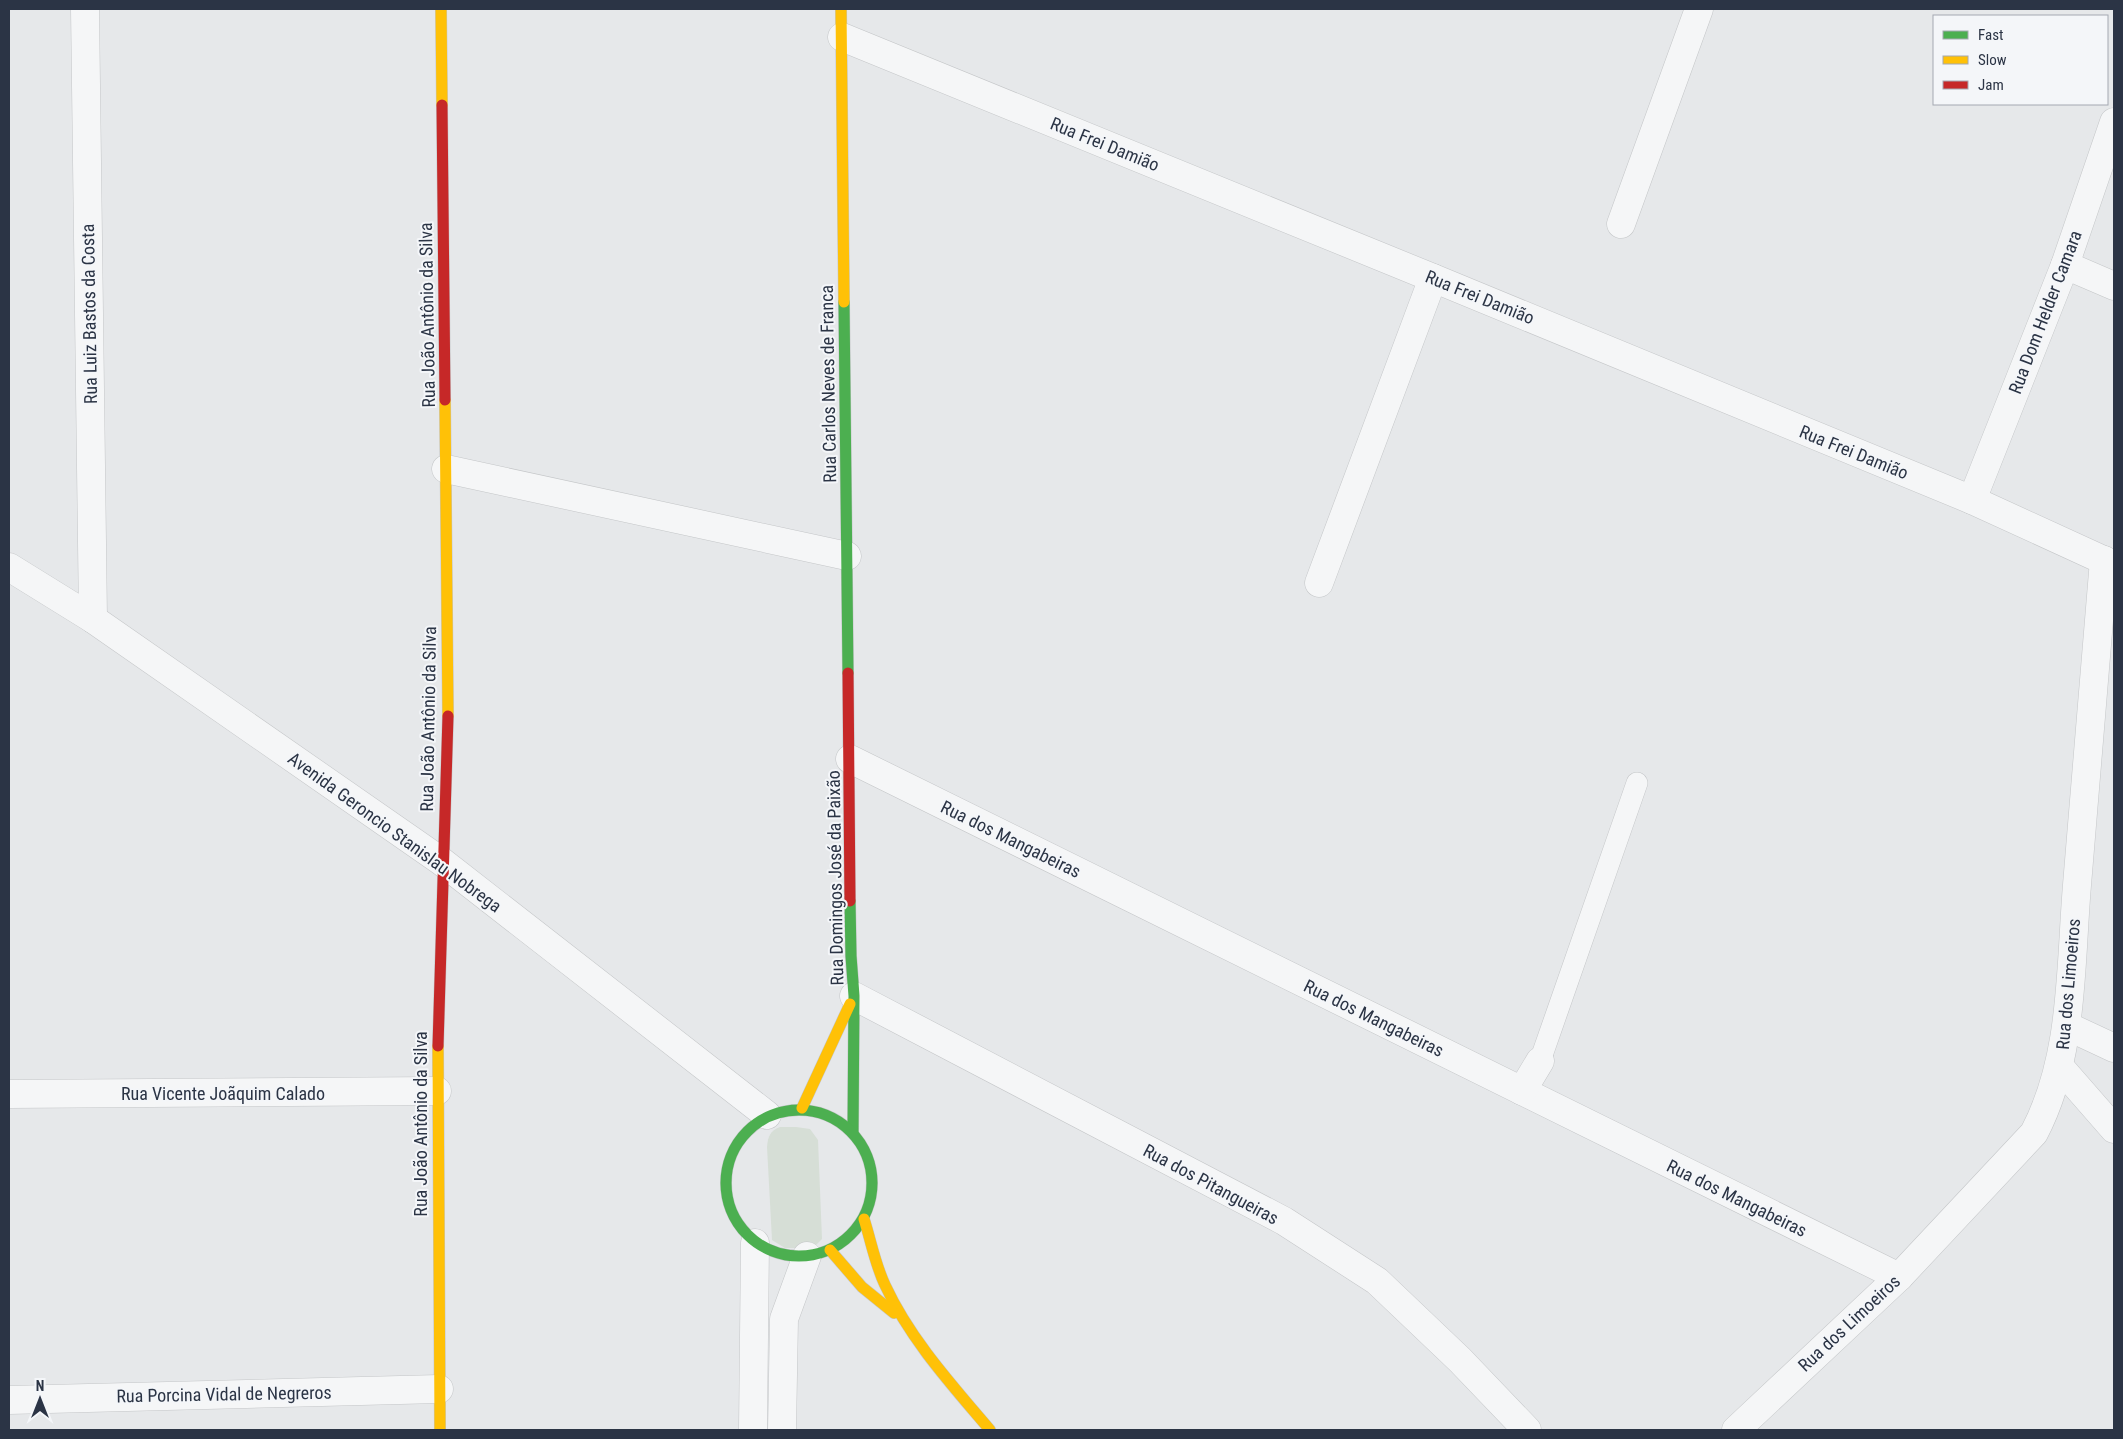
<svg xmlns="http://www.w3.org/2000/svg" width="2123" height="1439" font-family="'Roboto Condensed',sans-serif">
<rect width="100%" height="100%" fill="#e6e8ea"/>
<path fill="#d6ded6" d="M 780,1127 L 796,1127 L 810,1129 L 818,1140 L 822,1239 L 813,1248 L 785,1248 L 772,1240 L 767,1147 C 768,1136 770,1131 780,1127 Z"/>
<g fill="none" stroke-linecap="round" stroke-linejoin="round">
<defs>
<path id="lane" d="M 1540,1061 L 1637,783"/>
<g id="street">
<path d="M 85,9 L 93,619"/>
<path d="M 842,37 L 1433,278 L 1972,500 L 2114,565"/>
<path d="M 1621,224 L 1699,9"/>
<path d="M 2065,265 L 2114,286"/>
<path d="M 446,469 L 847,556"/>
<path d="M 1972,500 L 2065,265 L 2114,122"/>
<path d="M 9,567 L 93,619 L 441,861 L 767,1115"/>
<path d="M 1319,583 L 1433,278"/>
<path d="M 850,759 L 1899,1277"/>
<path d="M 854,996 L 1284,1221 L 1377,1281 L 1460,1360 L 1527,1430"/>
<path d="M 2067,1026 L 2114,1048"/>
<path d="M 2059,1066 L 2114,1129"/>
<path d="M 1522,1091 L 1540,1061"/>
<path d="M 9,1094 L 437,1091"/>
<path d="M 9,1400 L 439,1389"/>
<path d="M 753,1430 L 755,1243"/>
<path d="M 782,1430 L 784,1319 L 807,1256"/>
<path d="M 1736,1430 L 1899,1277 L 2034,1133 C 2074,1057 2070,968 2077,885 C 2086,777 2095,668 2104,560"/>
</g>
<g id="fast">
<path d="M 844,302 L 848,673"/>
<path d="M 850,901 L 851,956 L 854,996 L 853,1132"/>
<circle cx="799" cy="1183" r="73"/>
</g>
<g id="slow">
<path d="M 441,9 L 442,105"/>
<path d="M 841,9 L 844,302"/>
<path d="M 445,400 L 448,716"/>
<path d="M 438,1046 L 440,1430"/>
<path d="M 802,1108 L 850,1004"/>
<path d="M 864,1219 C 871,1241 875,1264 885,1285 C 910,1339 951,1384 990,1430"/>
<path d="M 830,1250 L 862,1287 L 894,1313"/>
</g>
<g id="jam">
<path d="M 442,105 L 445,400"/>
<path d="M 848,673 L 850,901"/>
<path d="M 438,1046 L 448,716"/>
</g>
</defs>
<use href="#lane" stroke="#c4c6c8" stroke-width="22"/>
<use href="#street" stroke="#c4c6c8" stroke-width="29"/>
<use href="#fast" stroke="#c4c6c8" stroke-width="12"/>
<use href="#slow" stroke="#c4c6c8" stroke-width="12"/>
<use href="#jam" stroke="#c4c6c8" stroke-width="12"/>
<use href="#lane" stroke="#f5f6f7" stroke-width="21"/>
<use href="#street" stroke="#f5f6f7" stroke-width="28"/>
<use href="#fast" stroke="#4caf50" stroke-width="11"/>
<use href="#slow" stroke="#ffc107" stroke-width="11"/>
<use href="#jam" stroke="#c62828" stroke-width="11"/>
</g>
<g text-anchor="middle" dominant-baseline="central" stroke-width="4" stroke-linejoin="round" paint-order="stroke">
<g font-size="18" fill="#2b3445" stroke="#f4f6f9">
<text transform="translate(1105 144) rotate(22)">Rua Frei Damião</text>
<text transform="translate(1480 297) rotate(22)">Rua Frei Damião</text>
<text transform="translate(2045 312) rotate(-69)">Rua Dom Helder Camara</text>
<text transform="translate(89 314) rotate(-91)">Rua Luiz Bastos da Costa</text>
<text transform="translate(427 315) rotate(-91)">Rua João Antônio da Silva</text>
<text transform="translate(828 384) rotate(-91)">Rua Carlos Neves de Franca</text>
<text transform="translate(1854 452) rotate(22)">Rua Frei Damião</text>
<text transform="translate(428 719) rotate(-89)">Rua João Antônio da Silva</text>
<text transform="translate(395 832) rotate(36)">Avenida Geroncio Stanislau Nobrega</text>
<text transform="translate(1011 839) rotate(26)">Rua dos Mangabeiras</text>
<text transform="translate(835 878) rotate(-91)">Rua Domingos José da Paixão</text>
<text transform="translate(2068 984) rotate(-85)">Rua dos Limoeiros</text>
<text transform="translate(1374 1018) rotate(26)">Rua dos Mangabeiras</text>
<text x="223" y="1093">Rua Vicente Joãquim Calado</text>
<text transform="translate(420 1124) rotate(-90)">Rua João Antônio da Silva</text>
<text transform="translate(1211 1184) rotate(28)">Rua dos Pitangueiras</text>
<text transform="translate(1737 1198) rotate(26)">Rua dos Mangabeiras</text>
<text transform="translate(1849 1323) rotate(-43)">Rua dos Limoeiros</text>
<text transform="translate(224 1394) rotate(-1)">Rua Porcina Vidal de Negreros</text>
</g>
</g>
<rect width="2123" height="1439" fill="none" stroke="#2b3445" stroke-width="20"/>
<rect x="1933" y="15" width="175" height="90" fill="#f4f6f9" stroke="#a4a8b1"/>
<rect x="1943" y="31" width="25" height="8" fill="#4caf50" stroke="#a4a8b1"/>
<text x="1978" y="40" font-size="15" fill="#2b3445">Fast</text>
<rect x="1943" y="56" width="25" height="8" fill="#ffc107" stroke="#a4a8b1"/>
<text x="1978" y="65" font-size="15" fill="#2b3445">Slow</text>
<rect x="1943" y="81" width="25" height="8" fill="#c62828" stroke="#a4a8b1"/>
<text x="1978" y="90" font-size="15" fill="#2b3445">Jam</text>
<g transform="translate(40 1399)" stroke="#f4f6f9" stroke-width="4" paint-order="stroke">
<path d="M0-4L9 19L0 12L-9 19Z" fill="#2b3445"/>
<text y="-8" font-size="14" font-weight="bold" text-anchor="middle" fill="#2b3445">N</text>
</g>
</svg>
